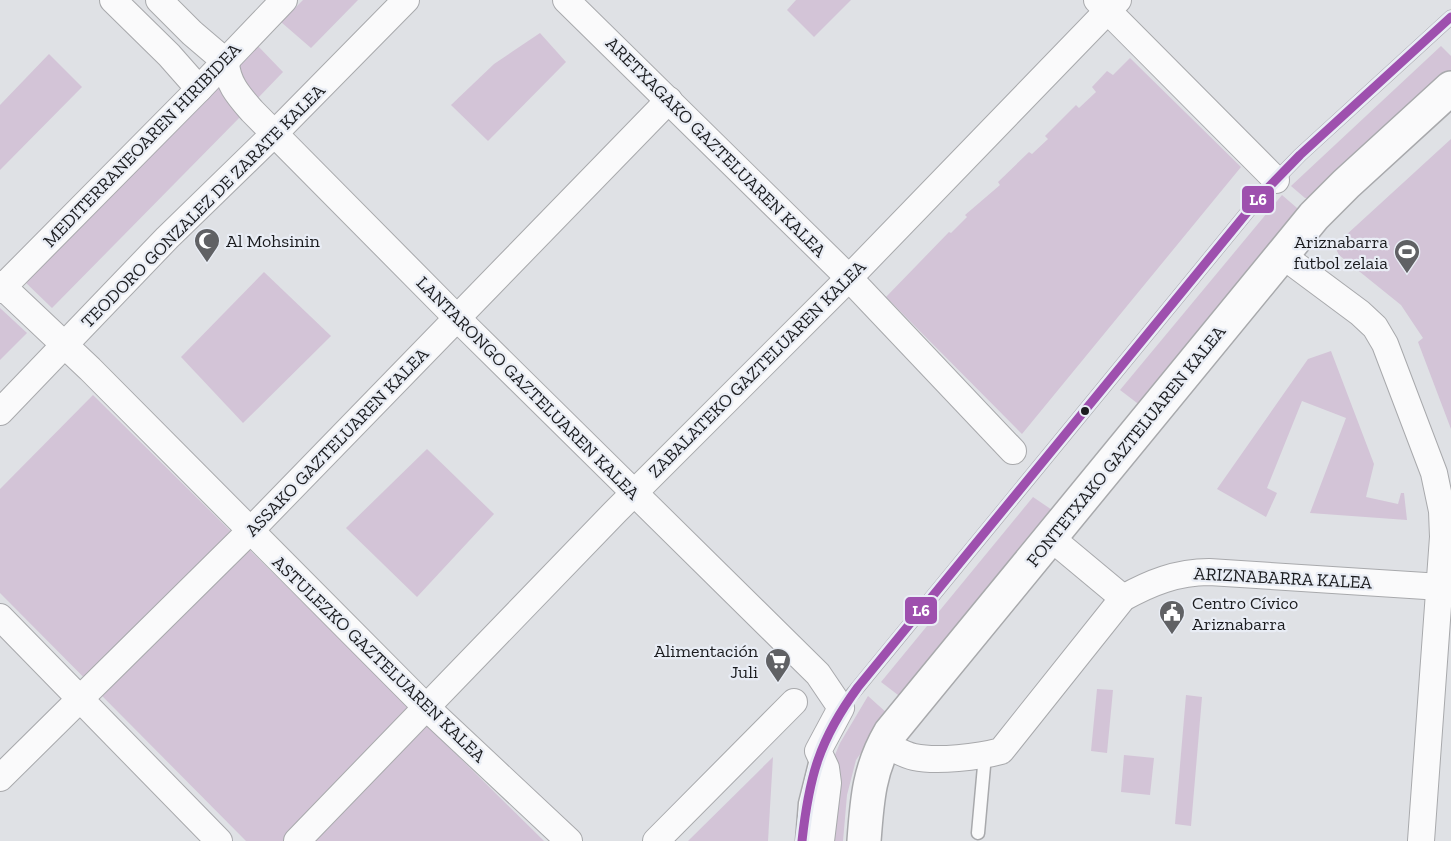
<svg xmlns="http://www.w3.org/2000/svg" width="1451" height="841" font-family="'Zilla Slab',serif">
<rect width="100%" height="100%" fill="#dfe1e5"/>
<g fill="#d3c4d7">
<path d="M 303,0 L 358,0 L 311,48 L 281,22 Z"/>
<path d="M 796,0 L 851,0 L 814,37 L 787,10 Z"/>
<path d="M 540,33 L 566,62 L 488,141 L 451,105 L 494,64 Z"/>
<path d="M 256,44 L 283,72 L 257,99 L 237,71 L 241,60 Z"/>
<path d="M 1441,46 L 1451,56 L 1451,72 L 1315,198 L 1305,198 L 1291,186 Z"/>
<path d="M 49,54 L 82,87 L 0,170 L 0,105 Z"/>
<path d="M 1130,58 L 1241,167 L 1022,434 L 886,297 L 949,232 L 951,233 L 967,217 L 965,215 L 1000,185 L 998,182 L 1029,152 L 1032,154 L 1048,139 L 1045,136 L 1076,105 L 1079,108 L 1096,92 L 1092,87 L 1107,71 L 1113,75 Z"/>
<path d="M 216,86 L 244,113 L 52,308 L 23,280 Z"/>
<path d="M 1451,139 L 1451,429 L 1418,342 L 1423,338 L 1401,305 L 1339,255 L 1336,249 L 1345,236 Z"/>
<path d="M 1282,195 L 1297,208 L 1297,217 L 1141,406 L 1120,390 Z"/>
<path d="M 264,272 L 331,336 L 243,423 L 181,357 Z"/>
<path d="M 0,308 L 27,333 L 0,360 Z"/>
<path d="M 1331,351 L 1374,464 L 1366,497 L 1398,504 L 1401,493 L 1404,493 L 1407,520 L 1310,513 L 1346,418 L 1302,401 L 1267,488 L 1277,493 L 1266,517 L 1217,489 L 1308,359 Z"/>
<path d="M 93,395 L 544,841 L 246,841 L 0,593 L 0,489 Z"/>
<path d="M 427,449 L 494,514 L 417,597 L 346,528 Z"/>
<path d="M 1033,497 L 1055,512 L 902,698 L 881,682 Z"/>
<path d="M 1097,689 L 1113,690 L 1107,753 L 1091,751 Z"/>
<path d="M 1186,695 L 1202,697 L 1191,826 L 1175,824 Z"/>
<path d="M 868,696 L 888,714 L 856,760 L 847,795 L 843,841 L 828,841 L 832,762 L 840,743 Z"/>
<path d="M 1124,755 L 1154,758 L 1150,795 L 1121,792 Z"/>
<path d="M 773,757 L 768,841 L 688,841 Z"/>
</g>
<g fill="none" stroke-linecap="round" stroke-linejoin="round">
<defs>
<g id="lane">
<path d="M 841,708 L 1263,193 L 1300,155 L 1451,17"/>
<path d="M 978,833 L 985,755"/>
<path d="M 802,841 L 805,803 L 817,755"/>
</g>
<g id="street">
<path d="M 113,0 L 169,55 L 199,89"/>
<path d="M 159,0 L 192,33 L 226,62 C 227,83 239,96 252,111 L 458,319 L 818,674 L 841,708 L 818,751 L 826,768 L 828,783 L 821,841"/>
<path d="M 566,0 L 849,278 L 1013,451"/>
<path d="M 1097,0 L 1276,180"/>
<path d="M 1282,255 L 1360,313 L 1375,327 L 1385,344 L 1434,473 L 1442,511 L 1443,537 L 1421,841"/>
<path d="M 0,284 L 90,369 L 426,707 L 569,841"/>
<path d="M 0,290 L 199,89 L 284,0"/>
<path d="M 0,412 L 167,238 L 275,133 L 406,0"/>
<path d="M 1051,538 L 1123,598"/>
<path d="M 0,617 L 219,841"/>
<path d="M 884,744 C 893,748 904,755 914,757 C 937,762 979,757 1001,751 L 1123,598 C 1150,583 1177,572 1209,572 L 1441,587"/>
<path d="M 0,778 L 250,531 L 669,100"/>
<path d="M 297,841 L 615,512 L 849,278 L 1118,0"/>
<path d="M 656,841 L 794,702"/>
</g>
<path id="secondary" d="M 864,841 C 867,800 869,769 890,733 L 1314,216 L 1346,184 L 1451,88"/>
</defs>
<use href="#lane" stroke="#a8a9ac" stroke-width="15"/>
<use href="#street" stroke="#a8a9ac" stroke-width="28"/>
<use href="#secondary" stroke="#a8a9ac" stroke-width="36"/>
<use href="#lane" stroke="#fafafb" stroke-width="12"/>
<use href="#street" stroke="#fafafb" stroke-width="26"/>
<use href="#secondary" stroke="#fafafb" stroke-width="33"/>
<defs>
<path id="bus-1" d="M 802,841 C 809,777 819,740 858,687 L 1263,193 L 1300,155 L 1451,17"/>
</defs>
<use href="#bus-1" stroke="#e9edf5" stroke-width="14"/>
<use href="#bus-1" stroke="#9e50ae" stroke-width="9"/>
</g>
<defs>
<symbol id="mosque-pin" viewBox="-11 -11 22 30"><path d="M0 17L-7.5 6A9.5 9.5 0 1 1 7.5 6Z" fill="#606164" stroke="#e9edf5"/><path d="M3.5-4.9A6 6 0 1 0 3.5 4.9A5 5 0 1 1 3.5-4.9Z" fill="#fff"/></symbol>
<symbol id="stadium-pin" viewBox="-11 -11 22 30"><path d="M0 17L-7.5 6A9.5 9.5 0 1 1 7.5 6Z" fill="#606164" stroke="#e9edf5"/><path d="M0-5a6.5 5 0 1 0 0 10a6.5 5 0 1 0 0-10ZM-3.5-1.8h7v3.6h-7Z" fill="#fff"/></symbol>
<symbol id="civic-pin" viewBox="-11 -11 22 30"><path d="M0 17L-7.5 6A9.5 9.5 0 1 1 7.5 6Z" fill="#606164" stroke="#e9edf5"/><path d="M-.6-6.5H3V-4.5H.6V-3L4-1V1h2V6H-6V1h2V-1L-.6-3ZM-1.2 2.5V6h2.4V2.5Z" fill="#fff"/></symbol>
<symbol id="supermarket-pin" viewBox="-11 -11 22 30"><path d="M0 17L-7.5 6A9.5 9.5 0 1 1 7.5 6Z" fill="#606164" stroke="#e9edf5"/><path d="M-6-5.5h2.5l.6 2H6L4.5 2H-2.5L-4.4-4H-6ZM-1.5 3.2a1.3 1.3 0 1 0 .1 0ZM3 3.2a1.3 1.3 0 1 0 .1 0Z" fill="#fff"/></symbol>
</defs>
<g fill-rule="evenodd">
<use href="#mosque-pin" x="192" y="226" width="30" height="40"/>
<use href="#stadium-pin" x="1392" y="237" width="30" height="40"/>
<use href="#civic-pin" x="1157" y="598" width="30" height="40"/>
<use href="#supermarket-pin" x="763" y="646" width="30" height="40"/>
</g>
<circle fill="#1b1c1f" stroke="#e9edf5" stroke-width="2" cx="1085" cy="411" r="5"/>
<g text-anchor="middle" dominant-baseline="central" stroke-width="4.5" stroke-linejoin="round" paint-order="stroke">
<g font-size="18" fill="#1b1c1f" stroke="#e9edf5">
<text transform="translate(142 145) rotate(-46)">MEDITERRANEOAREN HIRIBIDEA</text>
<text transform="translate(716 147) rotate(45)">ARETXAGAKO GAZTELUAREN KALEA</text>
<text transform="translate(203 206) rotate(-45)">TEODORO GONZALEZ DE ZARATE KALEA</text>
<text transform="translate(757 369) rotate(-45)">ZABALATEKO GAZTELUAREN KALEA</text>
<text transform="translate(528 388) rotate(45)">LANTARONGO GAZTELUAREN KALEA</text>
<text transform="translate(337 442) rotate(-46)">ASSAKO GAZTELUAREN KALEA</text>
<text transform="translate(1126 446) rotate(-51)">FONTETXAKO GAZTELUAREN KALEA</text>
<text transform="translate(1283 578) rotate(3)">ARIZNABARRA KALEA</text>
<text transform="translate(379 659) rotate(44)">ASTULEZKO GAZTELUAREN KALEA</text>
</g>
<g font-size="18" fill="#1b1c1f" stroke="#e9edf5" text-anchor="start">
<text x="226" y="241">Al Mohsinin</text>
<text x="1388" y="242" text-anchor="end">Ariznabarra<tspan x="1388" dy="21">futbol zelaia</tspan></text>
<text x="1192" y="603">Centro Cívico<tspan x="1192" dy="21">Ariznabarra</tspan></text>
<text x="758" y="651" text-anchor="end">Alimentación<tspan x="758" dy="21">Juli</tspan></text>
</g>
</g>
<g stroke="#e9edf5" stroke-width="2">
<rect x="1241" y="185" width="34" height="29" rx="6" fill="#9e50ae"/>
<rect x="904" y="596" width="34" height="29" rx="6" fill="#9e50ae"/>
</g>
<g font-size="16" text-anchor="middle" font-weight="bold" fill="#fff">
<text x="1258" y="205">L6</text>
<text x="921" y="616">L6</text>
</g>
</svg>
